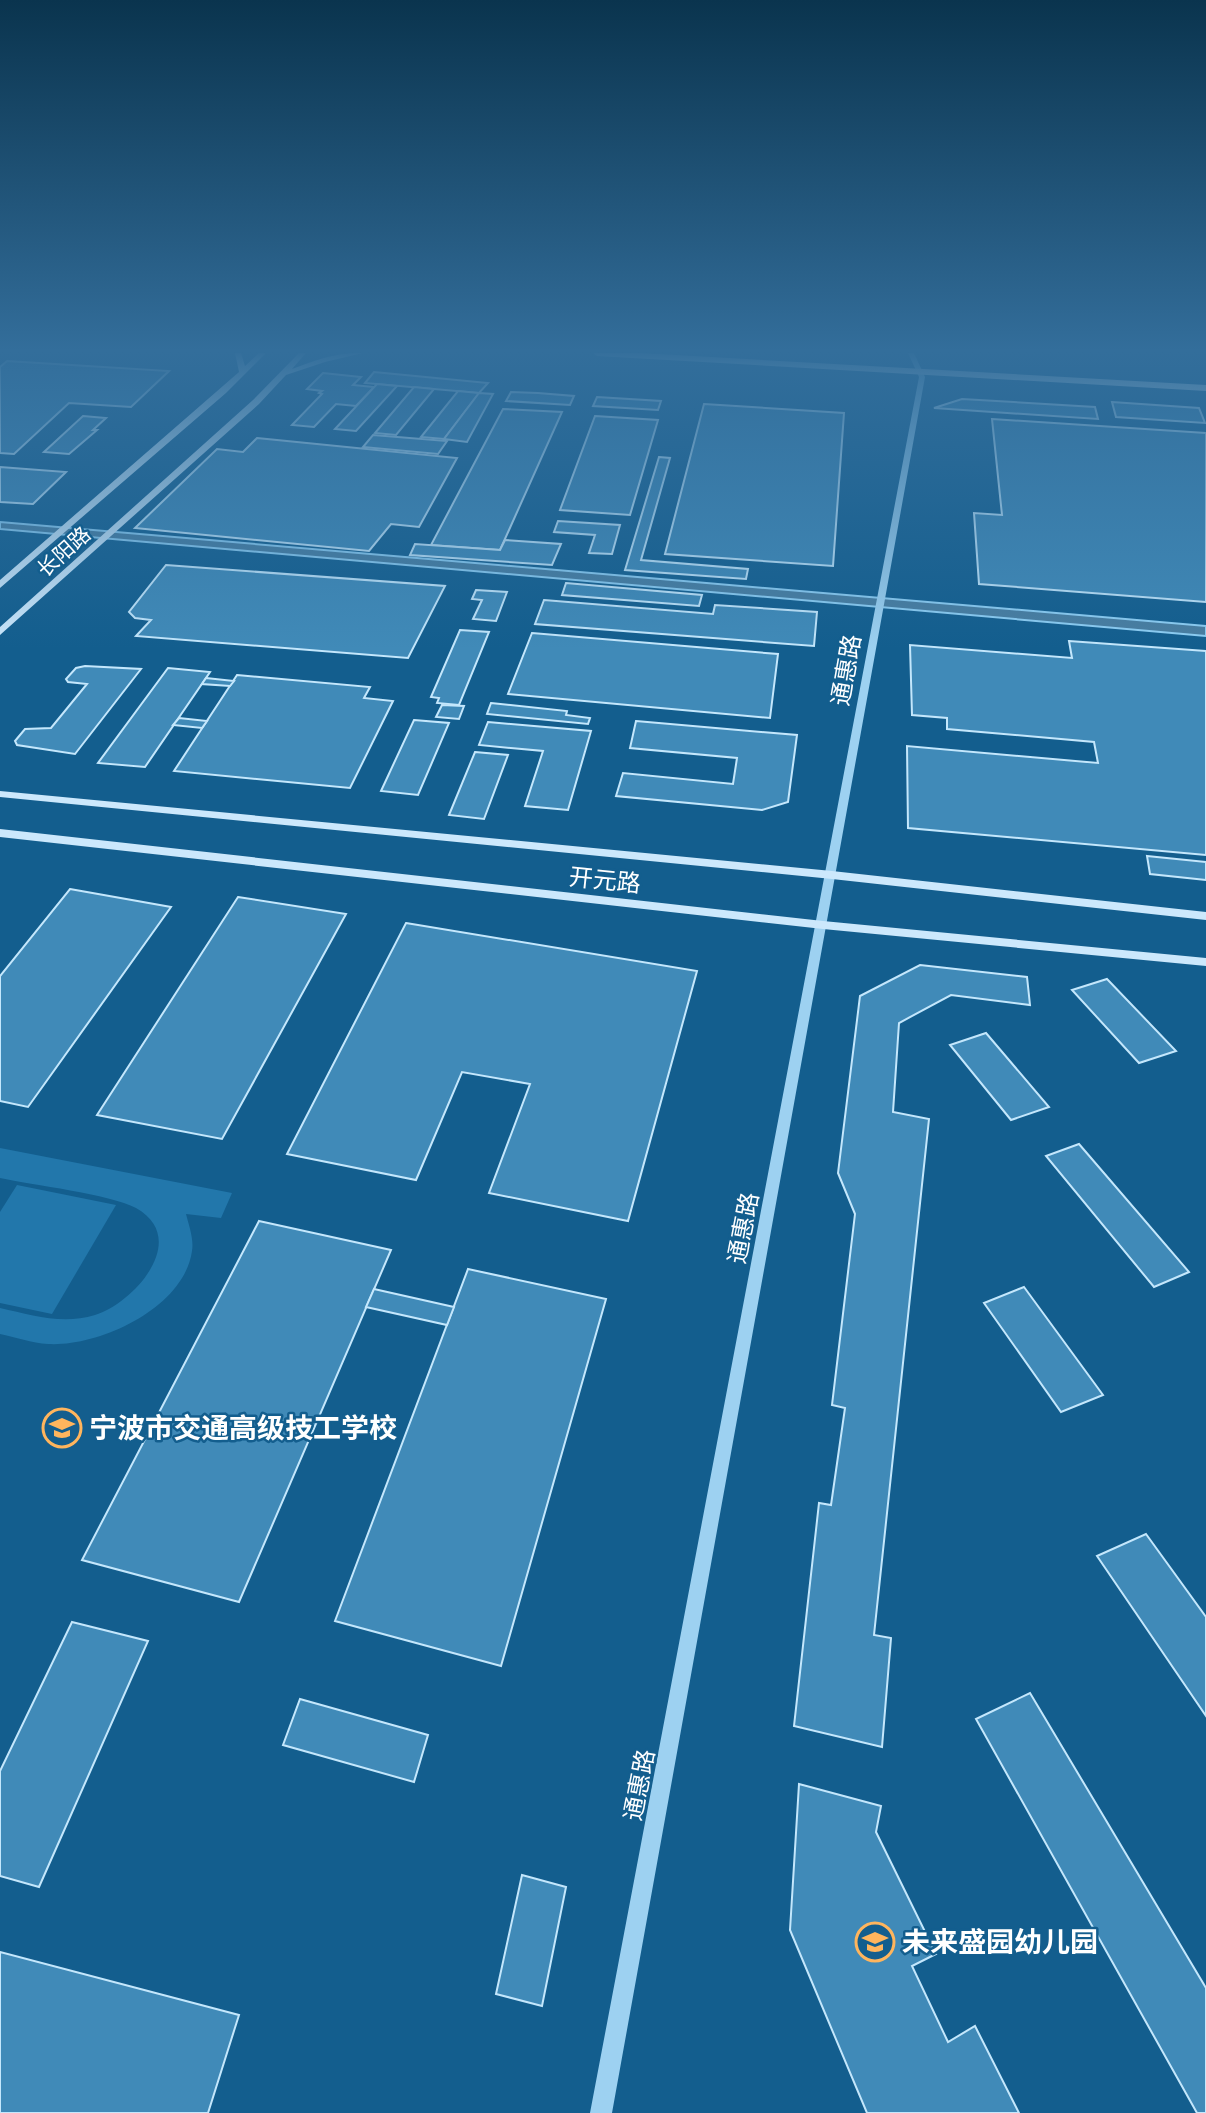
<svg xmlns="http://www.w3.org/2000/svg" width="1206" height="2113" font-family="Jost,'Noto Sans SC',sans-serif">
<rect width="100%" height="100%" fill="#135e8e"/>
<g fill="#2277ab">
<path d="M 0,1148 L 232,1193 L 221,1218 L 186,1214 C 189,1226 194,1239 192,1251 C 184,1308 99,1347 48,1344 C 32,1343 15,1337 0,1334 L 0,1308 C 32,1315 62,1325 95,1315 C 134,1303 191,1239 136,1208 C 110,1194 32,1185 0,1178 Z"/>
<path d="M 17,1185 L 116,1205 L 52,1314 L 0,1303 L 0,1212 Z"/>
</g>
<path fill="#497ea1" stroke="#8fcff4" stroke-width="2" d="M 0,522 L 1206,626 L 1206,636 L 0,529 Z"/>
<g fill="#408ab8" stroke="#c4e7fc" stroke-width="2">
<path d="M 7,361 L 169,371 L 131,407 L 69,403 L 14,454 L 0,453 L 0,367 Z"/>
<path d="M 374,372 L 488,383 L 479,393 L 365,383 Z"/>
<path d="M 323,373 L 361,377 L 353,385 L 374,387 L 356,406 L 336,404 L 314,427 L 292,425 L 322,394 L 319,393 L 322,391 L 307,389 Z"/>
<path d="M 377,384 L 397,386 L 356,431 L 335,429 Z"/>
<path d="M 414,387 L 434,389 L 396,435 L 375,433 Z"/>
<path d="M 458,391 L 479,393 L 444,439 L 421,437 Z"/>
<path d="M 511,392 L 538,393 L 574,396 L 570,405 L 506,401 Z"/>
<path d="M 479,393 L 493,394 L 467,442 L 444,439 Z"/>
<path d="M 597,397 L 661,401 L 658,410 L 593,406 Z"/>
<path d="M 962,399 L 1095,407 L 1098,419 L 934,408 Z"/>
<path d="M 1112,402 L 1199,408 L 1205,423 L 1116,417 Z"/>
<path d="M 704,404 L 844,413 L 833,566 L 665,554 Z"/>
<path d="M 503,409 L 562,412 L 500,550 L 431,545 Z"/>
<path d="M 83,416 L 106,418 L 93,430 L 97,430 L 69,454 L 44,452 Z"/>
<path d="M 595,416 L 658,420 L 630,515 L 560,510 Z"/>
<path d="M 992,419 L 1206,433 L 1206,602 L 979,584 L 974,513 L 1002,515 Z"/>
<path d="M 373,435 L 447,441 L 438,454 L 363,447 Z"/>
<path d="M 257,438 L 457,458 L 419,527 L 391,524 L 369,551 L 135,528 L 217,449 L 243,452 Z"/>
<path d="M 659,457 L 670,458 L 641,560 L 748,569 L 746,579 L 625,570 Z"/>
<path d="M 0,467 L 66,472 L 33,504 L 0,502 Z"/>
<path d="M 558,521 L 620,525 L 612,554 L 589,553 L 595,535 L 554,532 Z"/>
<path d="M 505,540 L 561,544 L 552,565 L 410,555 L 415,544 L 500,550 Z"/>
<path d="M 166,565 L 445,586 L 408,658 L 136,636 L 151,620 L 135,618 L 129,612 Z"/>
<path d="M 566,583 L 702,595 L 699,606 L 562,595 Z"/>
<path d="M 476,590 L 507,592 L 496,621 L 473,619 L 482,600 L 472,599 Z"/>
<path d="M 544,600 L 713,614 L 715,605 L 817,612 L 814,646 L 535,624 Z"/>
<path d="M 460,630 L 489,632 L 459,705 L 437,703 L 439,698 L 431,697 Z"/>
<path d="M 532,633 L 778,654 L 770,718 L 508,694 Z"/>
<path d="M 1069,641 L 1206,651 L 1206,855 L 908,828 L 907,746 L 1098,763 L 1094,742 L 947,729 L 947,718 L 912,715 L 910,645 L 1072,658 Z"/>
<path d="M 85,666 L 141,669 L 75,754 L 17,745 L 15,741 L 25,729 L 51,728 L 87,684 L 68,682 L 66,679 L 76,668 Z"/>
<path d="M 168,668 L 210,672 L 145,767 L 98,763 Z"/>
<path d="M 237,675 L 370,687 L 364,698 L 393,701 L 350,788 L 174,771 Z"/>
<path d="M 206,678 L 234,681 L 230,686 L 202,684 Z"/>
<path d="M 491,703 L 567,711 L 566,715 L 590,718 L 588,724 L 487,714 Z"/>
<path d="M 442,705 L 464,706 L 459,719 L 436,717 Z"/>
<path d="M 179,718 L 207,721 L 202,728 L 173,725 Z"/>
<path d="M 414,720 L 449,723 L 418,795 L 381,791 Z"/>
<path d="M 636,721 L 797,735 L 788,802 L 762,810 L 616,796 L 623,773 L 733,784 L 737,758 L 630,748 Z"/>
<path d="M 488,722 L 591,731 L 568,810 L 525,806 L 543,751 L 479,745 Z"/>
<path d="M 475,752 L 508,755 L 484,819 L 449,815 Z"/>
<path d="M 1147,856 L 1206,862 L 1206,880 L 1150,874 Z"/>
<path d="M 70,889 L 171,907 L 28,1107 L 0,1101 L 0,976 Z"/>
<path d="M 238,897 L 346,914 L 222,1139 L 97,1115 Z"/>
<path d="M 406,923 L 697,971 L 628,1221 L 489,1193 L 530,1084 L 462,1072 L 416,1180 L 287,1154 Z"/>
<path d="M 920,965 L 1027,977 L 1030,1005 L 951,995 L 899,1023 L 893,1112 L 929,1119 L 874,1635 L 891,1638 L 882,1747 L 794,1726 L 819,1503 L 831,1505 L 845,1408 L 832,1405 L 855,1214 L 838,1173 L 860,996 Z"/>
<path d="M 1107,979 L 1176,1051 L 1139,1063 L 1072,990 Z"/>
<path d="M 986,1033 L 1049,1107 L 1011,1120 L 950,1045 Z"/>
<path d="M 1079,1144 L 1189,1272 L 1154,1287 L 1046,1156 Z"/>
<path d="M 259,1221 L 391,1250 L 239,1602 L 82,1560 Z"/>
<path d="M 468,1269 L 606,1299 L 501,1666 L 335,1621 Z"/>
<path d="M 1024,1287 L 1103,1395 L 1061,1412 L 984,1303 Z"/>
<path d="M 374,1289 L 454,1307 L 447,1325 L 366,1307 Z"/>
<path d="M 1146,1534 L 1206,1617 L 1206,1716 L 1097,1556 Z"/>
<path d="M 72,1622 L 148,1641 L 39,1887 L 0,1876 L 0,1771 Z"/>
<path d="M 1030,1693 L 1206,1988 L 1206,2113 L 1197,2113 L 976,1719 Z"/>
<path d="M 300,1699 L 428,1735 L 414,1782 L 283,1745 Z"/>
<path d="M 799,1784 L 881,1806 L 876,1832 L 936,1954 L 912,1966 L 948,2042 L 975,2026 L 1019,2113 L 867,2113 L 790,1930 Z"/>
<path d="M 522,1875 L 566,1887 L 542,2006 L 496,1994 Z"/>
<path d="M 0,1952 L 239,2015 L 208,2113 L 0,2113 Z"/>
</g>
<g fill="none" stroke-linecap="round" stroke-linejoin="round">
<path fill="#9dd1f1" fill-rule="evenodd" d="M 908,353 L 914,353 L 925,377 L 612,2113 L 590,2113 L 919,377 Z"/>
<g fill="#cce8fc" fill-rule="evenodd">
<path d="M 235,353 L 241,353 L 245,366 L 259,353 L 266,353 L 226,393 L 0,588 L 0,580 L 239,372 Z"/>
<path d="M 299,353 L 306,353 L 292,369 C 315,360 338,352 363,353 L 325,362 L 286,375 L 259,404 L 0,635 L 0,627 L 253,400 Z"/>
<path d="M 0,791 L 832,871 L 1206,912 L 1206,920 L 832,879 L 0,797 Z"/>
<path d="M 0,829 L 823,921 L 1206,958 L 1206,966 L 823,929 L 0,837 Z"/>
</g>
<path fill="#e7f4ff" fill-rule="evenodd" d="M 593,353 L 640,353 L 1206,385 L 1206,391 L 597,356 Z"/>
</g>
<linearGradient id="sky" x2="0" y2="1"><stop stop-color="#0a344e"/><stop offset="0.54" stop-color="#336e9b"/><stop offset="1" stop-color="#336e9b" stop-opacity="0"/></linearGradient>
<rect width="1206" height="649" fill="url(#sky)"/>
<defs>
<symbol id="university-ring" viewBox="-11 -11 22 22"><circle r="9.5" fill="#135e8e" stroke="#ffb55d" stroke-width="1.5"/><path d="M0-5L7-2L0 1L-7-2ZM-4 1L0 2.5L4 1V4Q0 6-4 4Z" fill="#ffb55d"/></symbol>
<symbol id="school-ring" viewBox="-11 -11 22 22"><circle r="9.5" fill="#135e8e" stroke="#ffb55d" stroke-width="1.5"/><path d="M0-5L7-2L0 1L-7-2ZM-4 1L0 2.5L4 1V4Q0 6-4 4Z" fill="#ffb55d"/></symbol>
</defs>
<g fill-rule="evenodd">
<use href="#university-ring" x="40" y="1406" width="44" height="44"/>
<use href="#school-ring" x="853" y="1920" width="44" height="44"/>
</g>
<g text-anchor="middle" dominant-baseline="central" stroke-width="5" stroke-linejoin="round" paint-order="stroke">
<g font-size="21" fill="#fff" stroke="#135e8e">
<text transform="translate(64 552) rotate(-42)">长阳路</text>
</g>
<g font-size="24" fill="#fff" stroke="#135e8e">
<text transform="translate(846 670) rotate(-80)">通惠路</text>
<text transform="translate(605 880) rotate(6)">开元路</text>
<text transform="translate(743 1228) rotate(-79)">通惠路</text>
<text transform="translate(639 1785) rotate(-79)">通惠路</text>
</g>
<g font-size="28" font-weight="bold" fill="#fff" stroke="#135e8e" text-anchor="start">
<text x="89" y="1428">宁波市交通高级技工学校</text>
<text x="902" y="1942">未来盛园幼儿园</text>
</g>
</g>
</svg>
